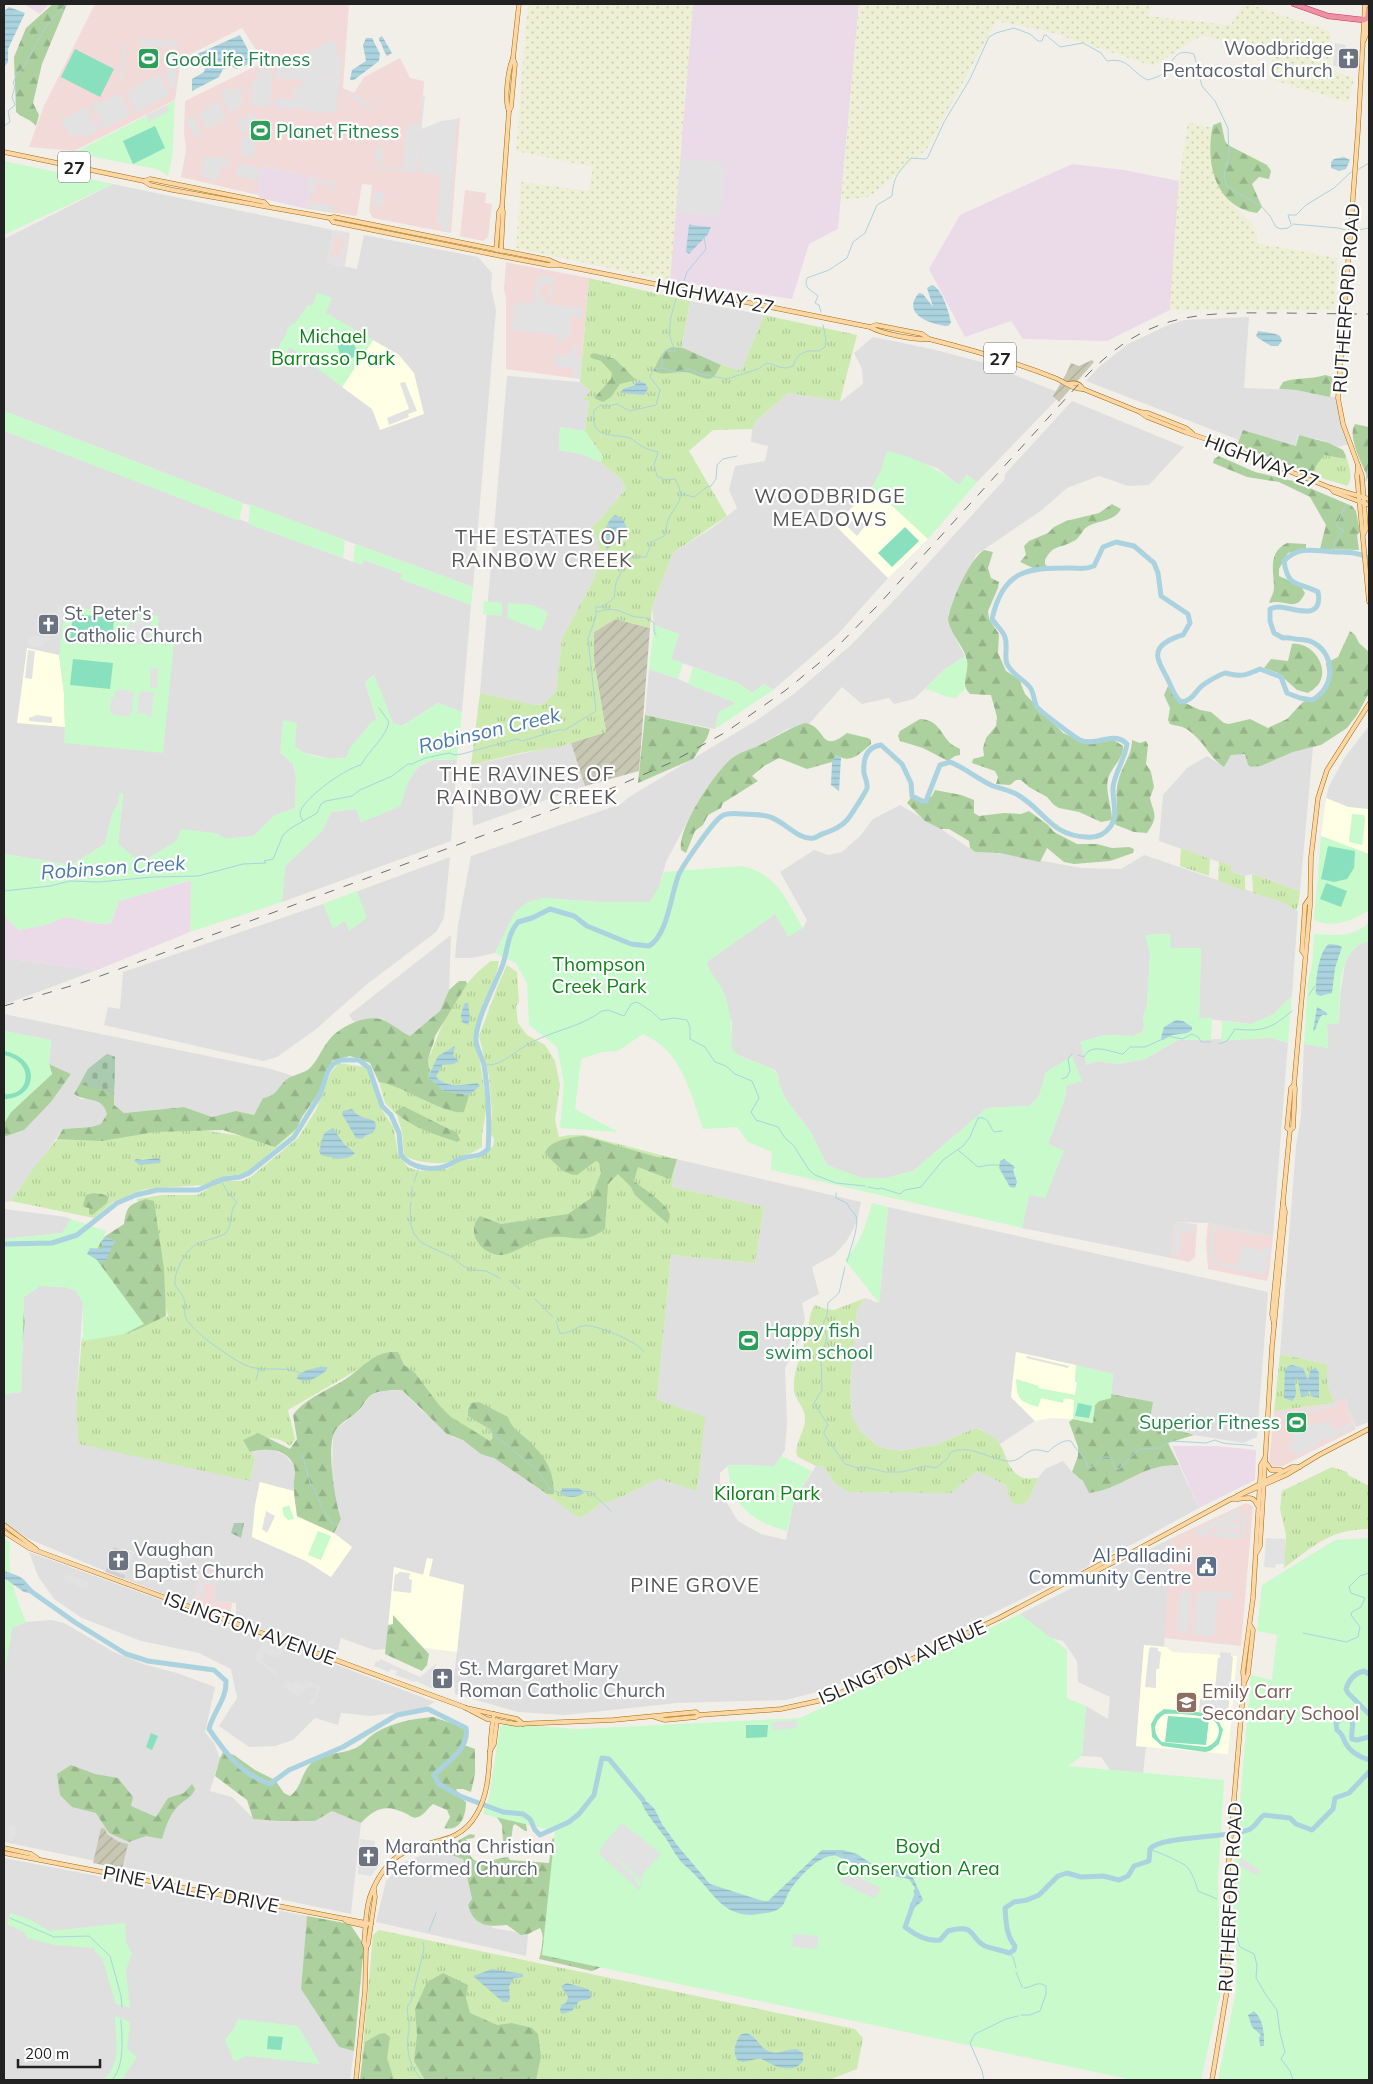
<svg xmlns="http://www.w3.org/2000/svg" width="1373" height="2084" font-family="Mulish,sans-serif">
<defs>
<pattern id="construction-furrows" width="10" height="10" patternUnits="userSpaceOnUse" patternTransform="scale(1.25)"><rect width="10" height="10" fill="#c7c7b4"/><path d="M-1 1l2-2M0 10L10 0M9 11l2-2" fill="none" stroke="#abab9a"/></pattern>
<pattern id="farmland-dots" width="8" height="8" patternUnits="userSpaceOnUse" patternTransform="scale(1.25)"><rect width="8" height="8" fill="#eef0d5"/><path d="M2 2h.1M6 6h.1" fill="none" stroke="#ccceb7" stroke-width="1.8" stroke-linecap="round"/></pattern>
<pattern id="grass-tufts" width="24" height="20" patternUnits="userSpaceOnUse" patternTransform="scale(1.25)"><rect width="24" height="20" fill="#cdebb0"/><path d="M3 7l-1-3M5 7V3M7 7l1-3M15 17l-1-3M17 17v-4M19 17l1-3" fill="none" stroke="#b0c997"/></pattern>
<pattern id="forest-firs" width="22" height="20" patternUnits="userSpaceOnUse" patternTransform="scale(1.25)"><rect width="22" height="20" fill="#add19e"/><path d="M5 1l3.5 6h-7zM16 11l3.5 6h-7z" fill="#95b388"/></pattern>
<pattern id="cemetery-stones" width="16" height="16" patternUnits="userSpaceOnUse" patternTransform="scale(1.25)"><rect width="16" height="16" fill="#aacbaf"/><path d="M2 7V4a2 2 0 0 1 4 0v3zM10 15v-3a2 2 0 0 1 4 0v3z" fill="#92ae96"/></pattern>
<pattern id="water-rules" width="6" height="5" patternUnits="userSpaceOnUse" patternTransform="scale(1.25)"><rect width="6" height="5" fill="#aad3df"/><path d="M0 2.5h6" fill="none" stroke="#92b5bf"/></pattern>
</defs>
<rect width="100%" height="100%" fill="#f2efe9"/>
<g fill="#e0dfdf">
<path d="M 113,184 L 333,230 L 327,263 L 357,269 L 364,235 L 478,257 L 492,273 L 491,288 L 496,310 L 473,587 L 243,503 L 4,411 L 4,239 Z"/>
<path d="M 690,301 L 764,315 L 741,371 L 681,351 Z"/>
<path d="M 1249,317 L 1244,388 L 1296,390 L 1338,398 L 1340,413 L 1350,444 L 1338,447 L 1321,440 L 1298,435 L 1296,446 L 1243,430 L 1239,440 L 1086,381 L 1100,366 L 1128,344 L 1166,326 L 1184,320 Z"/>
<path d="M 873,337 L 932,349 L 985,363 L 1062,394 L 977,482 L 967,475 L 959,485 L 937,468 L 887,451 L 881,471 L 872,487 L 835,525 L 888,578 L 838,634 L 773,690 L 764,684 L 752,693 L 738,683 L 671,659 L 679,634 L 654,625 L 652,607 L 673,553 L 715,526 L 737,508 L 729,490 L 735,466 L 765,461 L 768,446 L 751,442 L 752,429 L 757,420 L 788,393 L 841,401 L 863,384 L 862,369 L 854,353 Z"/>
<path d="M 507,376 L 580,382 L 590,391 L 584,400 L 589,400 L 585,431 L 560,427 L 559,450 L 581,454 L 600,462 L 621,479 L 626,489 L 606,513 L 589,529 L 597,538 L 600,557 L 593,581 L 562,638 L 556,691 L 544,704 L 535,705 L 480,693 Z"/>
<path d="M 1072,401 L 1184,447 L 1149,485 L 1128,486 L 1099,476 L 1067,488 L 1042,510 L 976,555 L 948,614 L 951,630 L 965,656 L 944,670 L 914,699 L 894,704 L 889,698 L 862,704 L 842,687 L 809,724 L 787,729 L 760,745 L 733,757 L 697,803 L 666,862 L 659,887 L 650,902 L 598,902 L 544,898 L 515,912 L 495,953 L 472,958 L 455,958 L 458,925 L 471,856 L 621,804 L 629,797 L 757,720 L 795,693 L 851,645 L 900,594 L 1004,480 L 1005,474 Z"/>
<path d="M 4,431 L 353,562 L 364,560 L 402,574 L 401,579 L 471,605 L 462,712 L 438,703 L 402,726 L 393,723 L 374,675 L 365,682 L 377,721 L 346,758 L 331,759 L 301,752 L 295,746 L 283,721 L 296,777 L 295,808 L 275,815 L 254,836 L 226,839 L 215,833 L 177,841 L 141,863 L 118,844 L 123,794 L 120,793 L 118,805 L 113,812 L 105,844 L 71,865 L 4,854 Z"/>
<path d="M 649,669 L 678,679 L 736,703 L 719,712 L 715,729 L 645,715 Z"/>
<path d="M 1369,726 L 1369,810 L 1348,807 L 1326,798 L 1329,786 L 1345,757 Z"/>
<path d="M 571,743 L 585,786 L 473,826 L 471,765 Z"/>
<path d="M 1313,747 L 1300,891 L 1252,874 L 1245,876 L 1231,872 L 1231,866 L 1159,841 L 1163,795 L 1187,768 L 1207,756 L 1223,766 L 1231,755 L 1240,753 L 1245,754 L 1248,765 L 1251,767 L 1261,766 L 1293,752 Z"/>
<path d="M 432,760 L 457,760 L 451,841 L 282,902 L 285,866 L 322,831 L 331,812 L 356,809 L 361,822 L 400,806 L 406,784 L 418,767 Z"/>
<path d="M 900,805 L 941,829 L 975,852 L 1000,853 L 1081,868 L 1121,869 L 1144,855 L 1279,901 L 1298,911 L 1292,996 L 1274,1014 L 1251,1024 L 1199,1018 L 1201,948 L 1170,948 L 1170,934 L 1146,935 L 1150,954 L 1147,1005 L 1143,1017 L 1145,1026 L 1142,1032 L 1133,1036 L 1105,1035 L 1080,1042 L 1087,1065 L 1096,1061 L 1118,1064 L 1145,1059 L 1178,1040 L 1271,1038 L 1288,1043 L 1273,1236 L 1208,1223 L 1174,1222 L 1171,1258 L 1022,1228 L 1029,1194 L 1063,1151 L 1048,1144 L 1065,1098 L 1066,1085 L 1046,1072 L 1039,1096 L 1029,1106 L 987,1108 L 913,1171 L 886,1178 L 861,1178 L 827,1165 L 810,1131 L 787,1101 L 778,1082 L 779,1076 L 775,1070 L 738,1055 L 733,1051 L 731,1047 L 732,1022 L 706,962 L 775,914 L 803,928 L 807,920 L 780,872 L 814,850 L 828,855 L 842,852 L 860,836 L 873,819 Z"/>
<path d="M 450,857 L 444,918 L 436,932 L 366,985 L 315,1030 L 277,1057 L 263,1061 L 104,1025 L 108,1007 L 120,1009 L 123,972 L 323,904 Z"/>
<path d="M 451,935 L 449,990 L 440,1011 L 433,1018 L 410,1036 L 382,1020 L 354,1022 L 349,1015 Z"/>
<path d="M 1369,941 L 1369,1422 L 1356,1427 L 1347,1408 L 1346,1398 L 1334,1403 L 1327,1383 L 1327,1364 L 1280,1354 L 1296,1146 L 1301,1116 L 1304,1044 L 1328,1048 L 1327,1024 L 1339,1023 L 1340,996 L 1345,963 L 1351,952 L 1361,942 Z"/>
<path d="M 4,958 L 97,970 L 6,1004 L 4,1004 Z"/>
<path d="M 4,1014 L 271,1069 L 293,1076 L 286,1081 L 279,1090 L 272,1097 L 263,1098 L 254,1115 L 236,1111 L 212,1117 L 184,1107 L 124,1113 L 114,1106 L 115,1057 L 88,1069 L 74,1094 L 81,1099 L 95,1099 L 104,1105 L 107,1114 L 101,1124 L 91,1127 L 63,1129 L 11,1201 L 4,1202 L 4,1137 L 21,1131 L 51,1102 L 71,1074 L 49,1064 L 51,1040 L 4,1031 Z"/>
<path d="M 676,1159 L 861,1202 L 857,1222 L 846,1242 L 834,1255 L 812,1267 L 819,1294 L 802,1303 L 805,1319 L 799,1341 L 785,1368 L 787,1422 L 785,1450 L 775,1466 L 729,1465 L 720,1473 L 720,1482 L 725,1500 L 738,1521 L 745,1525 L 761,1534 L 786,1540 L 794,1500 L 816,1466 L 824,1467 L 835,1484 L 850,1491 L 868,1490 L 887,1493 L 977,1471 L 1006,1485 L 1028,1502 L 1038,1478 L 1045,1469 L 1063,1461 L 1072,1472 L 1083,1481 L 1112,1485 L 1148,1468 L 1164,1464 L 1179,1465 L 1199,1508 L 1135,1543 L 1090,1563 L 1088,1567 L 931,1643 L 828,1689 L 786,1700 L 677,1703 L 565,1715 L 518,1712 L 455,1694 L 454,1678 L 464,1585 L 394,1567 L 386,1649 L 374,1650 L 341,1638 L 336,1657 L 313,1643 L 307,1646 L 236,1620 L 236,1603 L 214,1601 L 216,1570 L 201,1568 L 194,1605 L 124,1579 L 134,1552 L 114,1547 L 105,1571 L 29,1539 L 4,1523 L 4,1394 L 21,1392 L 24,1297 L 40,1286 L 65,1287 L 75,1290 L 83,1302 L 76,1404 L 250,1481 L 255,1459 L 250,1452 L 271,1449 L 285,1455 L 294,1466 L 294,1491 L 259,1483 L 252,1536 L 306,1561 L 331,1577 L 352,1547 L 334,1533 L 341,1519 L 335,1503 L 332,1473 L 333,1435 L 336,1429 L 358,1412 L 371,1395 L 383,1391 L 402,1390 L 420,1409 L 452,1437 L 463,1440 L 494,1458 L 581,1518 L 603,1502 L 610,1502 L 659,1479 L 697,1490 L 657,1400 L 671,1255 L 755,1263 L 764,1207 L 672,1187 Z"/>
<path d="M 888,1207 L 1268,1292 L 1257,1437 L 1243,1443 L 1194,1435 L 1155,1425 L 1130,1397 L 1111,1394 L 1113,1374 L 1016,1352 L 1011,1397 L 1035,1421 L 1000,1444 L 981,1429 L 976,1428 L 935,1445 L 899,1451 L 879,1447 L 860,1431 L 852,1418 L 850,1385 L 857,1310 L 865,1298 L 879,1303 Z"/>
<path d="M 4,1209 L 66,1217 L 71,1219 L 62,1233 L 4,1239 Z"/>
<path d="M 1172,1538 L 1164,1647 L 1144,1645 L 1136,1746 L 1146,1747 L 1143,1773 L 1110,1770 L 1101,1757 L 1082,1756 L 1086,1706 L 1108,1719 L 1110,1697 L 1078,1682 L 1077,1661 L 1063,1641 L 1041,1636 L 1020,1614 Z"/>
<path d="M 29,1552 L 224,1623 L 228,1627 L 284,1645 L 435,1702 L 422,1709 L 371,1716 L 341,1713 L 338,1725 L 315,1718 L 293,1740 L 275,1746 L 249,1747 L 219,1726 L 237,1698 L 231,1669 L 199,1653 L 141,1641 L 82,1618 L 54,1599 L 38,1576 Z"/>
<path d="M 51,1620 L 64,1623 L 114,1652 L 143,1664 L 177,1673 L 215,1687 L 205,1732 L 214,1743 L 220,1758 L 210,1791 L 232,1797 L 254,1819 L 315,1821 L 332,1811 L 361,1823 L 351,1914 L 4,1842 L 4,1671 L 12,1628 L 26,1622 Z"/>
<path d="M 435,1850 L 463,1859 L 472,1899 L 493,1928 L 528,1934 L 526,1956 L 376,1922 L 386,1881 L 405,1862 Z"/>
<path d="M 4,1858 L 307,1916 L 301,1989 L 339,2047 L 354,2051 L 350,2080 L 4,2080 Z"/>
</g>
<g fill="#f2dad9">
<path d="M 95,4 L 349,4 L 343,88 L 354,93 L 364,77 L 400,58 L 410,78 L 424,81 L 421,129 L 460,118 L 451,233 L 373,218 L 369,211 L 372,185 L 362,184 L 357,215 L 355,216 L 307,209 L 310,176 L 262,166 L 258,195 L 181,177 L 186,150 L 184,132 L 185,101 L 264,62 L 242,28 L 181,59 L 175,100 L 74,151 L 29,147 L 44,106 Z"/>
<path d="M 465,190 L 486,193 L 485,203 L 492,204 L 488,237 L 483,241 L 460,236 Z"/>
<path d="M 333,230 L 350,233 L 345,266 L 327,263 Z"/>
<path d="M 506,262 L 589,278 L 580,379 L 506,369 L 506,299 L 504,289 Z"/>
<path d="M 1174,1222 L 1197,1224 L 1195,1257 L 1189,1262 L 1171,1258 Z"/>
<path d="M 1208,1223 L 1273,1236 L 1269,1274 L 1267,1281 L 1208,1269 L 1206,1241 Z"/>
<path d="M 1346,1398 L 1347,1408 L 1356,1429 L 1283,1466 L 1273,1467 L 1269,1461 L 1274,1411 L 1334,1403 Z"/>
<path d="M 1246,1503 L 1253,1506 L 1241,1646 L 1164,1638 L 1172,1538 Z"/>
<path d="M 201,1568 L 216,1570 L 214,1601 L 232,1603 L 231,1611 L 227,1615 L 194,1605 Z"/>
</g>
<g fill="#ebdbe8">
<path d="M 24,4 L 49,4 L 40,14 Z"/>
<path d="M 693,4 L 859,4 L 838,229 L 809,244 L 792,299 L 670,281 Z"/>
<path d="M 1072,164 L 1124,170 L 1179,181 L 1170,310 L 1107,341 L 1023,339 L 1011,321 L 965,337 L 929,269 L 960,215 Z"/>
<path d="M 262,166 L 310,176 L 307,209 L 260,198 L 258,195 Z"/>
<path d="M 192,880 L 190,932 L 97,970 L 4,958 L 4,916 L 19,930 L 45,925 L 66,917 L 100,924 L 111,923 L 119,901 Z"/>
<path d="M 1172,1446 L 1216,1446 L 1256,1450 L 1255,1480 L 1199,1508 Z"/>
</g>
<g fill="#ffffe5">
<path d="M 373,340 L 399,355 L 414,373 L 424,414 L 380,430 L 372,409 L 342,387 Z"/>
<path d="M 872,487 L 928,539 L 888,578 L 835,525 Z"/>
<path d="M 27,648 L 59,655 L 64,693 L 65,727 L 17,723 Z"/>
<path d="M 1326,798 L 1348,807 L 1369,809 L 1369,854 L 1321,836 Z"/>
<path d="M 1016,1352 L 1076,1365 L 1075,1381 L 1077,1383 L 1073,1419 L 1051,1418 L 1035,1421 L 1011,1397 Z"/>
<path d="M 260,1482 L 294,1491 L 297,1517 L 334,1533 L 352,1547 L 331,1577 L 306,1561 L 252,1537 L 255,1505 Z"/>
<path d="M 427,1558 L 433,1559 L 429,1576 L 464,1585 L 457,1652 L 417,1647 L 388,1628 L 394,1567 L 423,1575 Z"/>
<path d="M 1144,1645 L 1166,1647 L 1173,1652 L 1237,1656 L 1228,1754 L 1136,1746 Z"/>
</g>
<path fill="#d0d0d0" d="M 114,1547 L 133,1553 L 124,1579 L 105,1572 Z"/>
<g fill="url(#construction-furrows)">
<path d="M 1092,360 L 1094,362 L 1059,402 L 1053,396 L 1066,374 L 1071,363 L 1079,366 Z"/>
<path d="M 615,619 L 650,628 L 639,771 L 585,786 L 571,743 L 606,732 L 594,661 L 594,632 Z"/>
<path d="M 101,1828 L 105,1829 L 107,1834 L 119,1842 L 128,1844 L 122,1869 L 93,1863 Z"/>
</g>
<g fill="url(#farmland-dots)">
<path d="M 529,4 L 693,4 L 670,281 L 516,248 L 521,182 L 589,191 L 593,167 L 516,151 L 526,22 Z"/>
<path d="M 859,4 L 1153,4 L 1148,16 L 1231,25 L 1242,4 L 1249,4 L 1330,31 L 1331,70 L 1354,78 L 1349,103 L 1276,81 L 1271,53 L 1202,35 L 1153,66 L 1050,32 L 996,21 L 927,149 L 869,197 L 841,200 Z"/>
<path d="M 1188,122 L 1212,128 L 1211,161 L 1230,202 L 1256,228 L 1257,243 L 1337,258 L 1335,310 L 1170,310 L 1179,181 Z"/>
</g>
<g fill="url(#grass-tufts)">
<path d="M 589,278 L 690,301 L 681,351 L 741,371 L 764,315 L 857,335 L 840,401 L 788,393 L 757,420 L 752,429 L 713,430 L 689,451 L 727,516 L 673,553 L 652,607 L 650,628 L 615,619 L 594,632 L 594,661 L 606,732 L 558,747 L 520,753 L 471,765 L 480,693 L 535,705 L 544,704 L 556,691 L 562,638 L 593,581 L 600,557 L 597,538 L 589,529 L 601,518 L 626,489 L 621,479 L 600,462 L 603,457 L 585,431 L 589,400 L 583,400 L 590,391 L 580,382 Z"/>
<path d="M 1324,455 L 1344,459 L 1346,456 C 1349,466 1354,478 1347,486 L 1304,472 L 1312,472 Z"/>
<path d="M 1181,848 L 1210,859 L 1209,876 L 1180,866 Z"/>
<path d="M 1219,861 L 1231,866 L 1231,872 L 1245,876 L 1245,891 L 1218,881 Z"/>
<path d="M 1252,874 L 1300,891 L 1298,906 L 1296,910 L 1279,901 L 1253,893 Z"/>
<path d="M 491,961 L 499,961 L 495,979 L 483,1004 L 474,1041 L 479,1055 L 487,1105 L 482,1135 L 482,1147 C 474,1152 460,1159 450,1162 C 440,1165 411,1162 404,1155 L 402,1132 L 397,1115 L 385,1103 L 379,1082 L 370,1063 L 424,1073 C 438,1032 454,988 491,961 Z"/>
<path d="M 507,965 L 517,972 L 519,1002 L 516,1006 L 518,1023 L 527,1035 L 545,1045 L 555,1061 L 560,1085 L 555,1120 L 559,1137 L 569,1135 L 584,1135 L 676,1159 L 672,1187 L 764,1207 L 755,1263 L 671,1255 L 657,1400 L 705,1417 L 697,1491 L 659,1479 L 610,1502 L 603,1502 L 581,1518 L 576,1516 L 510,1467 L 494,1458 L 481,1454 L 463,1440 L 447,1434 L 425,1409 L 422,1382 L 408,1371 L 393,1352 L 388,1352 L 288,1410 L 295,1439 L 290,1446 C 276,1434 261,1438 244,1440 L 255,1459 L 250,1481 L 79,1444 L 76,1404 L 82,1338 L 131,1328 L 168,1316 L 137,1199 L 162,1195 L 197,1195 L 222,1181 L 242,1181 L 252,1176 L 298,1138 L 316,1110 L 331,1072 L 339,1063 L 365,1067 L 370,1070 L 380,1107 L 394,1128 L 398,1155 L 408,1167 L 418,1171 L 448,1169 L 459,1161 L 475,1159 L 493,1146 L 494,1139 L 490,1133 L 492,1114 L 489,1076 L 479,1036 L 498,985 Z"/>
<path d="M 298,1125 L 294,1132 L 245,1174 L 226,1176 L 203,1185 L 145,1189 L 113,1202 L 94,1218 L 11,1201 L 35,1166 L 58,1138 L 188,1128 L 255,1138 Z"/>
<path d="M 865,1298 L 857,1310 L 850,1385 L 852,1417 L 860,1431 L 879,1447 L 899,1451 L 935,1445 L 976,1428 C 984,1430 997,1439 1001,1446 C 1007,1458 1009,1472 1023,1478 C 1027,1479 1033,1478 1038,1478 L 1028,1502 L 1015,1505 L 1010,1499 L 1006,1485 L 977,1471 L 951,1493 L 850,1492 L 835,1484 L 824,1467 L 816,1466 L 798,1457 C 792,1447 805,1431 805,1420 C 806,1408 796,1402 794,1391 C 792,1370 803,1354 807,1335 C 810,1324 808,1315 815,1305 L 826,1309 L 834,1310 Z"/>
<path d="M 1280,1354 L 1327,1364 L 1327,1383 L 1334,1403 L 1274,1411 Z"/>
<path d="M 1332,1467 L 1347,1472 L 1348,1475 L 1369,1486 L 1369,1529 C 1331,1529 1313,1546 1284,1568 L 1286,1535 L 1280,1509 L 1282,1491 Z"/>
<path d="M 379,1930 L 855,2029 L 863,2038 L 857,2069 L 829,2080 L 360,2080 L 373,1935 Z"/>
</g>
<g fill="url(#forest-firs)">
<path d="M 53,4 L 67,4 L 42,64 L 33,103 L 39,115 L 36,126 C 31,119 22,118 16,112 L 14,57 L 26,28 Z"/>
<path d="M 1221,122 L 1225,141 L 1228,145 L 1267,165 L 1271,171 L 1269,179 L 1259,177 L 1252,184 L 1262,207 L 1257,213 C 1214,207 1205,161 1213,125 Z"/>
<path d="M 672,347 L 683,348 L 721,365 L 714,377 L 709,379 C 700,378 690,371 682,372 C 672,372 663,376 654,371 C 657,362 662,350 672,347 Z"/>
<path d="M 594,353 L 615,359 L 636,380 L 620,384 L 611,397 L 603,402 L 594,398 L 611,379 L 612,373 L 601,361 L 591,358 L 590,355 Z"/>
<path d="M 1325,375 L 1333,377 L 1330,397 L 1296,390 L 1279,389 L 1283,382 C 1295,377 1310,380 1325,375 Z"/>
<path d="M 1355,424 L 1369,427 L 1369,482 C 1365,468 1346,437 1355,424 Z"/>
<path d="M 1243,430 L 1296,446 L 1299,435 L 1329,443 L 1343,450 L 1346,456 L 1345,459 L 1324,455 L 1312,472 L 1304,471 L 1237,445 Z"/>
<path d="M 1219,456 L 1255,472 L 1293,481 L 1352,506 L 1356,511 L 1360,532 L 1357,535 L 1359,550 L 1320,549 L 1326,525 L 1310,497 L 1279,482 L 1247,477 L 1213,463 L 1214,459 Z"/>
<path d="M 1112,504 L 1121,509 C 1114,522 1098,520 1087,527 C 1082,530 1080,538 1074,541 C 1060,549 1053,544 1045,560 L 1045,564 L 1048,567 L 1033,568 L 1020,562 L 1026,555 L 1024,546 L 1029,541 L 1048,533 L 1054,527 L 1066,521 L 1099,513 Z"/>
<path d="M 1287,543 L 1306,544 L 1306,549 L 1288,553 L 1279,569 L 1279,576 L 1300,585 L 1305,593 C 1296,614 1285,598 1269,603 C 1270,599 1274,593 1274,588 C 1274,572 1267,553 1287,543 Z"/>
<path d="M 984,550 L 993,552 L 988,568 L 991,578 L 999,582 L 998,588 L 988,611 L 989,619 L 999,634 L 998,653 L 1006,671 L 1019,679 L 1025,694 L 1063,733 L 1088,744 L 1114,740 L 1123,746 C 1124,759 1111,767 1108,779 C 1105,791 1112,807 1112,820 L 1101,822 L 1079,812 L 1059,808 L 1054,805 L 1047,797 L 1029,787 L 1021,780 L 1016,780 L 1010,785 L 996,784 L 998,777 L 995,771 L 972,763 L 973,759 L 984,756 L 983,748 L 986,738 L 996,726 L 997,717 L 991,695 L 970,694 C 959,683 969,674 967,661 C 965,646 949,634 948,618 C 952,600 969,560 984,550 Z"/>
<path d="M 1350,631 L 1355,635 L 1359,643 L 1369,652 L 1369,693 L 1357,715 L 1347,728 L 1321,745 L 1293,752 L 1261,766 L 1251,767 L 1248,765 L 1245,754 L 1231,755 L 1224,767 C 1210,758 1203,740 1188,730 C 1183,726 1176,726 1170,724 L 1168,720 L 1170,708 L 1164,695 L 1168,686 L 1179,700 L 1200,710 L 1211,712 L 1224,723 L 1229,724 L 1250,719 L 1268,728 L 1287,719 L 1303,702 L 1320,696 L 1325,691 L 1329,683 L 1326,663 L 1338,657 Z"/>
<path d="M 1292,644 C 1312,641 1331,668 1318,685 C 1315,688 1311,691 1308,693 L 1297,690 L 1278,673 L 1264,668 L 1271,659 L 1288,661 Z"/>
<path d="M 645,715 L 710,729 L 707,738 L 693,759 L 638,783 Z"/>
<path d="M 920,719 C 938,720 940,732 949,742 C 951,745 957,747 960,749 L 960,755 L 955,756 L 948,761 L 923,748 L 900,741 L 898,736 L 900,731 Z"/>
<path d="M 805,723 C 827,726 819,755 847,733 L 868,738 L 871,740 L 871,744 C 861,752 852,765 836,755 L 832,762 L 807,769 L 779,758 L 764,766 L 752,776 L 758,781 L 723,803 L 721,808 L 708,815 L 703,825 L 695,831 L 686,853 L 681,850 C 677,828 715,772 732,758 C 740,752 752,749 760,745 C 776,737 789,728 805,723 Z"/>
<path d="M 1132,740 L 1140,743 L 1146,741 L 1148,745 L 1146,764 L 1151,772 L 1154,787 L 1150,798 C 1154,815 1159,815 1147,833 L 1134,832 L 1116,825 L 1114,821 C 1120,808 1114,796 1118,782 C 1121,767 1132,756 1132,740 Z"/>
<path d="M 935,790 L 961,795 L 974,800 L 974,813 L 979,816 L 1004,813 L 1021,814 L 1029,811 L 1048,825 L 1054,832 L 1077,844 L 1097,844 L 1112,848 L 1129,847 L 1134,849 L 1133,853 L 1110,861 L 1074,864 L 1064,862 L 1047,848 L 1040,862 L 1000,853 L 975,852 L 970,848 L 969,841 L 949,829 L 941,829 L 925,821 L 907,803 L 913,795 L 918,801 L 923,802 L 932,796 Z"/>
<path d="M 459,981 L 466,981 L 467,984 L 435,1036 C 434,1047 424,1060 430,1070 L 428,1077 L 444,1091 L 469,1095 L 464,1112 C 446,1116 400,1084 379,1082 L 370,1063 L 350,1056 L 332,1061 L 318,1094 L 302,1117 L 297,1128 L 275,1147 L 223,1130 L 155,1132 L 102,1141 L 57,1139 L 63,1129 L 91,1127 L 101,1124 L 107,1114 C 102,1095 87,1103 74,1094 L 88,1069 L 107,1054 L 115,1057 L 114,1105 L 124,1113 L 184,1107 L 212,1117 L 236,1111 L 254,1115 L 263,1098 C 277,1096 277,1088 286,1080 C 293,1074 304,1074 310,1068 C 318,1060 322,1048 329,1040 C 339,1027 364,1015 380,1019 C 390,1022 400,1031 410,1036 L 440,1011 L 449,990 Z"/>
<path d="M 49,1064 L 71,1074 L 51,1102 L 24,1130 L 4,1137 L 4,1122 L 11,1112 L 52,1074 Z"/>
<path d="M 403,1106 L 457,1133 L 460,1140 L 457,1142 C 435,1134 412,1128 395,1112 Z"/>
<path d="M 584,1136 L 657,1157 L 677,1159 L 671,1179 L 669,1179 L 638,1167 L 634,1181 C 642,1188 670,1205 670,1216 C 670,1217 668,1223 668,1224 L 635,1195 L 631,1187 L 618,1174 L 608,1184 L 605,1229 C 581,1247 571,1233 546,1238 C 531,1240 512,1256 499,1255 C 480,1253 465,1231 480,1216 L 501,1224 L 568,1214 L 591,1198 L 601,1173 L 599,1163 L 596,1161 L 577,1175 C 563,1175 555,1163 545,1153 C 549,1140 572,1137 584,1136 Z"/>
<path d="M 93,1193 L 102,1194 L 109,1197 L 107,1203 L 92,1215 L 89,1214 L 89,1208 L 84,1207 L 83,1205 L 86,1195 Z"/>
<path d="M 146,1199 L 154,1201 L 164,1269 L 166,1316 L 134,1331 L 93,1338 L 89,1277 L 19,1290 L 25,1322 L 22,1342 L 4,1266 L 101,1239 L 103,1249 L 101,1250 L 95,1248 L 99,1261 L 115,1241 L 104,1237 L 124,1224 C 127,1206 128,1205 146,1199 Z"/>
<path d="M 389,1352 L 398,1352 L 404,1365 L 415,1373 L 439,1405 L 451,1417 L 490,1441 L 493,1438 L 491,1430 L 468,1416 L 468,1410 L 471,1403 L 479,1402 L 508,1417 C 513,1430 518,1431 528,1440 C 545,1457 554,1469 554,1494 L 547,1494 L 494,1458 L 481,1454 L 463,1440 L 447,1434 L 402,1390 C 392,1390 380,1390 371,1395 C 366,1399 363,1406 359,1410 C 352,1418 341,1421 335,1431 C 326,1446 335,1502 341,1519 L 334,1533 L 297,1516 C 296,1507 294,1498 294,1489 C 293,1482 296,1473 294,1466 C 287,1447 265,1448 250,1452 L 243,1440 L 258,1433 L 290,1449 L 297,1439 L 293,1415 C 306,1397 332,1389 350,1376 C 363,1366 373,1355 389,1352 Z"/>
<path d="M 1111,1394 L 1153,1402 L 1150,1419 L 1155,1424 L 1194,1435 L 1168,1443 L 1179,1465 C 1140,1464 1123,1489 1089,1493 L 1083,1481 L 1072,1472 L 1078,1456 L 1078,1447 L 1069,1422 L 1073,1419 L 1092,1423 L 1095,1405 L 1099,1401 L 1110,1398 Z"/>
<path d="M 393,1615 L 429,1654 L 427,1665 L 422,1671 L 385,1654 L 388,1625 L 393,1624 Z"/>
<path d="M 433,1717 L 463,1727 L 467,1734 L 464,1745 L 475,1749 L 475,1774 L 471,1792 L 463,1789 L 456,1789 L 460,1797 L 466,1802 C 466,1815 461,1832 444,1828 L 450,1817 L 447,1810 L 433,1804 C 428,1808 423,1816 418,1817 C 413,1819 411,1816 407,1814 C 387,1804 376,1807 361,1823 L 332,1811 L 315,1821 L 279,1821 L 253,1819 L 247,1800 L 215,1776 L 220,1758 L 223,1752 L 234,1755 L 255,1770 L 275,1780 L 284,1793 L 290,1796 C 302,1788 301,1771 313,1762 C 324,1753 340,1754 353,1749 C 361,1747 367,1738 375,1733 C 393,1722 412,1719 433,1717 Z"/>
<path d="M 71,1765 L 95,1774 L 118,1778 L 133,1797 L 131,1806 L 156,1817 L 168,1798 L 184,1793 L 192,1784 L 195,1789 C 192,1798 184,1800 178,1806 C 169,1816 166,1826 162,1839 L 146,1836 L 129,1842 L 109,1833 L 96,1813 L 72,1807 L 60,1795 L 57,1774 Z"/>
<path d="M 496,1816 L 526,1823 L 527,1831 L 525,1831 L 515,1824 L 513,1826 L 510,1849 L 508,1851 L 503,1842 L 502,1825 Z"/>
<path d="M 470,1834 L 475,1835 L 474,1838 L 466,1839 L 468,1844 L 467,1847 L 460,1843 L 457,1844 L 454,1847 L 454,1853 L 457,1853 L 461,1849 L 463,1851 L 469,1849 C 470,1871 495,1858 508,1857 L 510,1860 L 549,1863 L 552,1839 L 557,1837 L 601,1967 L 592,1971 L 539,1959 C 542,1949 545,1936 540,1928 L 528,1934 L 521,1935 L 507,1925 C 489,1927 474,1927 468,1905 L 472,1899 L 463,1859 L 439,1851 Z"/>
<path d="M 307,1916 L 350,1924 L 364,1945 L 354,2051 L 339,2047 L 301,1989 Z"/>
<path d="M 443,1973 L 468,1985 L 466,1998 L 470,2013 L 497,2025 L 512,2023 L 532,2028 L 538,2034 L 541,2057 L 536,2080 L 425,2080 L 414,2061 L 417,2035 L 415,2009 L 427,1982 Z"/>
<path d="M 385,2033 L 390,2037 L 387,2058 L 394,2080 L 360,2080 L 365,2042 L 379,2034 Z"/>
</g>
<g fill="url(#cemetery-stones)">
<path d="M 107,1054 L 115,1057 L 114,1094 L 80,1084 L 88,1069 Z"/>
<path d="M 234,1523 L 244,1523 L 241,1538 L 231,1533 Z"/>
</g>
<g fill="#c8facc">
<path d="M 175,101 C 173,125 175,153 168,176 L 157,169 L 73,153 Z"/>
<path d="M 4,161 L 113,184 L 4,235 Z"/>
<path d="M 317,292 L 332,298 L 326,313 L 373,340 L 342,387 L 290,347 L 281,361 L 278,360 L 279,345 L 287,333 L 287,328 L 296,322 L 308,305 L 312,306 Z"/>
<path d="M 4,411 L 243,503 L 239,521 L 4,431 Z"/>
<path d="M 560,427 L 585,431 L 603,458 L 600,462 L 581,454 L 559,450 Z"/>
<path d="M 887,451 C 915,457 936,468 959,485 L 967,475 L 977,482 L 928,539 L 872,487 L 881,471 Z"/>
<path d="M 250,504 L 345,540 L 343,558 L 248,524 Z"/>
<path d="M 355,544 L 473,587 L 471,605 L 400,579 L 402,574 L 364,560 L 362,565 L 353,562 Z"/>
<path d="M 484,601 L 502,603 L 502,616 L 483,614 Z"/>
<path d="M 510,603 L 533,605 L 547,612 L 548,614 L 541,631 L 507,618 L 508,604 Z"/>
<path d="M 65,607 L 159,616 L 157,631 L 175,632 L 163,753 L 64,743 L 65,727 L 64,693 L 59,655 Z"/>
<path d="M 654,625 L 679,634 L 671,659 L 683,663 L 678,679 L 649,669 Z"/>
<path d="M 965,656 C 971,666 963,678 965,689 L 956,698 C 944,698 936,691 925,689 L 944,670 Z"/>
<path d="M 693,667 L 738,683 L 752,693 L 764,684 L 773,690 L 715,729 L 719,712 L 736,703 L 688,684 Z"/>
<path d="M 374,675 L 393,723 L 403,726 L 438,703 L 462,712 L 457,760 C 450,760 441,759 433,760 C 412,764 405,788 401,806 L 361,822 L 356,809 L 331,812 L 322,831 L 285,866 L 282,902 L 190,932 L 191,880 L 119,901 L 111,922 L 100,924 L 66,917 L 45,925 L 19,930 L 4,916 L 4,854 L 71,865 L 105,844 L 113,812 L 118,805 L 119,793 L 123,793 L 118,844 L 141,863 L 176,841 L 181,829 L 215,833 L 226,839 L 254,836 L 275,815 L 295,808 L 296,777 L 294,765 L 280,753 L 283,720 L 297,723 L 295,746 C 307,758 330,760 346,758 L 350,748 L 372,721 L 377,720 L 365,682 Z"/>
<path d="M 1352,814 L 1364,815 L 1365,820 L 1362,845 L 1349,842 Z"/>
<path d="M 1321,836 L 1369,854 L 1369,910 C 1354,920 1332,929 1314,920 Z"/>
<path d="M 740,866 C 775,871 787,900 803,928 L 788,937 L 775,914 L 707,962 C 710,974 719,981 724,993 C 731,1011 732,1028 731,1047 C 740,1064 768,1060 779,1076 L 778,1082 L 787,1101 L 810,1131 L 827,1165 L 861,1178 L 886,1178 L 913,1171 L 987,1108 L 1029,1106 L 1039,1096 L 1046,1072 L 1072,1056 L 1082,1081 L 1066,1086 L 1065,1098 L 1048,1144 L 1064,1151 L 1045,1198 L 1029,1195 L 1022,1228 L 771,1170 L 772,1152 L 748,1142 L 737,1127 L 703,1129 C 690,1092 682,1051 643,1034 L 618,1051 L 602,1052 L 581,1059 L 575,1109 L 618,1132 L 560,1128 L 564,1083 L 557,1047 L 529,1025 L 527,984 L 516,963 L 495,953 L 515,912 L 528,902 L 544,898 L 598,902 L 650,902 L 659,887 L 664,872 Z"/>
<path d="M 357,891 L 367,918 L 349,931 L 345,921 L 333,929 L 323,904 Z"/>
<path d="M 1369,923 L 1369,941 C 1336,948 1340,996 1339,1023 L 1327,1024 L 1328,1048 L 1304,1044 L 1308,981 L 1312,966 L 1314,934 C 1336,935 1351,938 1369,923 Z"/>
<path d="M 1171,934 L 1170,948 L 1201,948 L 1199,1018 L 1212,1018 L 1211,1040 L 1178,1040 L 1145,1059 L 1118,1064 L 1096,1061 L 1087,1065 L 1080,1042 L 1105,1035 L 1133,1036 L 1142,1032 L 1144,1026 L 1143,1017 L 1147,1005 L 1150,954 L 1145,935 Z"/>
<path d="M 1292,996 L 1288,1043 L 1271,1038 L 1221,1041 L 1222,1021 L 1251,1024 L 1274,1014 Z"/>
<path d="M 4,1031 L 51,1040 L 49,1064 L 52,1074 L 11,1112 L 5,1122 Z"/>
<path d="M 872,1203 L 888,1207 L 879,1303 L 845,1260 C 861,1242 866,1225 872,1203 Z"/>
<path d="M 71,1219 L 106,1231 L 94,1256 L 144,1324 L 124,1334 L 83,1341 L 83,1302 L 75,1290 L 65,1287 L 40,1286 L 24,1297 L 21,1392 L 4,1394 L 4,1239 L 62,1233 Z"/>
<path d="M 1076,1365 L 1113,1374 L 1111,1398 L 1099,1401 L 1095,1405 L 1093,1423 L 1073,1419 L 1074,1400 L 1064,1398 L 1063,1403 L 1041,1398 L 1038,1407 C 1019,1401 1017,1400 1016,1379 L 1039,1386 L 1038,1388 L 1075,1395 L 1077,1383 L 1075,1381 Z"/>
<path d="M 781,1456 L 812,1471 L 794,1500 L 787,1531 C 753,1522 729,1505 728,1465 L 774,1466 Z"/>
<path d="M 289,1505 L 294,1519 L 288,1520 L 284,1516 L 282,1508 Z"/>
<path d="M 318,1531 L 331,1536 L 321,1560 L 308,1555 Z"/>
<path d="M 4,1538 L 10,1543 C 7,1575 15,1593 26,1622 L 12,1628 L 5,1671 L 4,1670 Z"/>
<path d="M 1369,1538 L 1369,2080 L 1218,2080 L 1236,1991 L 1237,1962 L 1232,1892 L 1251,1675 L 1272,1680 L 1277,1635 L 1257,1631 L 1262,1585 L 1335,1540 Z"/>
<path d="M 1020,1614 L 1067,1650 L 1067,1698 L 1086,1706 L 1082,1756 L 1068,1766 L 1224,1780 L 1218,1878 L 1221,1991 L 1201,2080 L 1133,2080 L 542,1955 L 555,1831 L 483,1814 L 489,1797 L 500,1727 L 505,1724 L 577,1729 L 800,1718 Z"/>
<path d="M 10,1913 L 29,1919 L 50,1931 L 125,1923 L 126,1942 L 132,1954 L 126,1970 L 130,2008 L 116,2004 L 102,1958 L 95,1951 L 95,1948 L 55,1945 L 27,1938 L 24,1932 L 7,1924 Z"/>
<path d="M 115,2016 L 130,2022 L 127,2049 L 137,2057 L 122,2080 L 103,2080 C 123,2063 115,2039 115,2016 Z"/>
<path d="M 238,2019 L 298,2026 L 320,2064 L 246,2056 L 234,2062 L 225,2039 L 233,2030 Z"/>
</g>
<g fill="#88e0be" fill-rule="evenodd">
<path d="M 75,49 L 114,69 L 100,97 L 61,77 Z"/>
<path d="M 155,126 L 165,148 L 133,164 L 123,141 Z"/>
<path d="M 345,342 L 354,345 L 359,353 L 345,363 L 342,362 L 337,343 Z"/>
<path d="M 905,527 L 919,541 L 892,567 L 878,553 Z"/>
<path d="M 73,614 L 114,618 L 112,644 L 70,640 Z"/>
<path d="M 73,659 L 113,663 L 110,689 L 70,685 Z"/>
<path d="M 1328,846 L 1355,851 L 1354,868 L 1347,879 L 1334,882 L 1321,879 Z"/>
<path d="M 1326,883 L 1347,891 L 1341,907 L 1320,899 Z"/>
<path d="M 4,1051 C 43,1059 37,1099 4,1099 L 4,1094 C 30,1097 36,1062 4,1055 Z"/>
<path d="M 1078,1403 L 1092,1406 L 1089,1418 L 1075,1416 Z"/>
<path d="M 1164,1709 L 1217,1714 L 1217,1718 L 1223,1730 L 1219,1744 L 1210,1751 L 1205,1752 L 1162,1746 L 1152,1737 L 1151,1724 L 1156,1715 ZM 1165,1714 C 1174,1713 1199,1715 1209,1718 C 1225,1724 1220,1743 1206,1747 L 1162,1742 C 1152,1733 1153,1721 1165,1714 Z"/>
<path d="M 1168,1716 L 1209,1719 L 1206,1745 L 1165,1742 Z"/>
<path d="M 746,1725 L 768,1725 L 767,1737 L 746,1738 Z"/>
<path d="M 151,1733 L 158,1736 L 152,1750 L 146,1747 Z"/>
<path d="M 268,2036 L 283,2037 L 281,2050 L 267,2049 Z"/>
</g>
<g fill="#e2e2e2" fill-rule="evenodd">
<path d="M 139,38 L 177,41 L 178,46 L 177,48 L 164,45 L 164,47 L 141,46 Z"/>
<path d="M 328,41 L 333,41 L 333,44 L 336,44 L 339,56 L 342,57 L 340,77 L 313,77 L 340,78 L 337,110 L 334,110 L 334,113 L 282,108 L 274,106 L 275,99 L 278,98 L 293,99 L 294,86 L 301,86 L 302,80 L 277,78 L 274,64 L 292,55 L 294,59 L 288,61 L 296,61 L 296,58 L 304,57 L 304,53 L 311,52 L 312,49 L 319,49 L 320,45 L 327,44 Z"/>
<path d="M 1335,43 L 1346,45 L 1344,67 L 1333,66 Z"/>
<path d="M 122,46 L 125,46 L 123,81 L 120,81 Z"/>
<path d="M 173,53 L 177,54 L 175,89 L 170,89 L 171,82 L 168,82 L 168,77 L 166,77 L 167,59 L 172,59 Z"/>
<path d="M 265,68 L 266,70 L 269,69 L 272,74 L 270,76 L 272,76 L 270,84 L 272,84 L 270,106 L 263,107 L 250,105 L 252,80 L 256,81 L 259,78 L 259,77 L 256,78 L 254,73 Z"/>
<path d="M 158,75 L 161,75 L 169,92 L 169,95 L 138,112 L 135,111 L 126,92 L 130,90 L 129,89 Z"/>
<path d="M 242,86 L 244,91 L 240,93 L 244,102 L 242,103 L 243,105 L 234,109 L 235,112 L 231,114 L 221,94 L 224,92 L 222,89 L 227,87 L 229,91 L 227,93 Z"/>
<path d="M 347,91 L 353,95 L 355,93 L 372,105 L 369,109 L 346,93 Z"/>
<path d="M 118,94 L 121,95 L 130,114 L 129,116 L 104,129 L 91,103 L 96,101 L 98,104 Z"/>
<path d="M 422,96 L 425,96 L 417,172 L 374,169 L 375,167 L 403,169 L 407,124 L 420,125 Z"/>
<path d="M 218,101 L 227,119 L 209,128 L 206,128 L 199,114 Z"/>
<path d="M 91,105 L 92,108 L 89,109 L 91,113 L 88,115 L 93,124 L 98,122 L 101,127 L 98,128 L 99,130 L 85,137 L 84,135 L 81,136 L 81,134 L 70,136 L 62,121 L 63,118 Z"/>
<path d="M 167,105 L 169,111 L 149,122 L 146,115 Z"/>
<path d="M 246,115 L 256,115 L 255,132 L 240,132 L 240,128 L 238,128 L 239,119 L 246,118 Z"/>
<path d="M 191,117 L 194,117 L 201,132 L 199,133 L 201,137 L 197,139 L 186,119 Z"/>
<path d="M 457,119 L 449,231 L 444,232 L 442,231 L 442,224 L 437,224 L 441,175 L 419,173 L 422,129 L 441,121 Z"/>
<path d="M 378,124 L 385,125 L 383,141 L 376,138 Z"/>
<path d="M 242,136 L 256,137 L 254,158 L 241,155 Z"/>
<path d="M 378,147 L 383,147 L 382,165 L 377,164 L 377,161 L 375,160 L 375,148 Z"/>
<path d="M 203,156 L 210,158 L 211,156 L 230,159 L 230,170 L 228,170 L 228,166 L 224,166 L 221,167 L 220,174 L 205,171 L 219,175 L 218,180 L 201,177 Z"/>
<path d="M 681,159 L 726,163 L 720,216 L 677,212 Z"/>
<path d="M 239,163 L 261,168 L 258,181 L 236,176 Z"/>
<path d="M 311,177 L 335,182 L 335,193 L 331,192 L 332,186 L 330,184 L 317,183 L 315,185 L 312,197 L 309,196 Z"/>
<path d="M 380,192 L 384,192 L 383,205 L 373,207 L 374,193 Z"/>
<path d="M 310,202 L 333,206 L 333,213 L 309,209 Z"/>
<path d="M 333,230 L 346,232 L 349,237 L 347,239 L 349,239 L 344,266 L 327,263 ZM 335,235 L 344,239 L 339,258 L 331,256 Z"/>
<path d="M 541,275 L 554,277 L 552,301 L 549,300 L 551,284 L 542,283 L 538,298 L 540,297 L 546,297 L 546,305 L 582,308 L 581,318 L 570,317 L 570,336 L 558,344 L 558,335 L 514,331 L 512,328 L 514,305 L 519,302 L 532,303 L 536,298 L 533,297 L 538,276 L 540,277 Z"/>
<path d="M 575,345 L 578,345 L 577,355 L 582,356 L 580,378 L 573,377 L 573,368 L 554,366 L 555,354 L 568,355 Z"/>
<path d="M 405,382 L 417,411 L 408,414 L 409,417 L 389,425 L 387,418 L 409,409 L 400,383 Z"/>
<path d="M 858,516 L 866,525 L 857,536 L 847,526 Z"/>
<path d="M 57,605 L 63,606 L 61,626 L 57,625 Z"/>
<path d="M 132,617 L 149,618 L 151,621 L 149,644 L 127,643 L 129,623 L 146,624 L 131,622 Z"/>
<path d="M 29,635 L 50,638 L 50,641 L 44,641 L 43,648 L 28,646 Z"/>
<path d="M 28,650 L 35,651 L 32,679 L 25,678 Z"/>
<path d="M 151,668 L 158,668 L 157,688 L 150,687 Z"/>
<path d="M 119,689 L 134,692 L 132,712 L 130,712 L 129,717 L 113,715 L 113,713 L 110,713 L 111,697 L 114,698 L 115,691 L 119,691 Z"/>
<path d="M 142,691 L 154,692 L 151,718 L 147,717 L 147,713 L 137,713 L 139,693 Z"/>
<path d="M 37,715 L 52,717 L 52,723 L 29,721 L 29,718 Z"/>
<path d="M 1178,1223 L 1195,1225 L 1194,1233 L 1182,1232 L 1180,1254 L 1178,1254 L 1178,1256 L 1173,1253 L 1175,1225 Z"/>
<path d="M 1211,1224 L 1265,1235 L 1264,1237 L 1215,1228 L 1213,1255 L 1218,1262 L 1237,1265 L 1240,1251 L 1244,1246 L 1263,1251 L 1265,1248 L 1270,1248 L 1266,1273 L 1260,1275 L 1214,1264 L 1209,1256 Z"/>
<path d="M 1027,1356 L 1069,1366 L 1068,1368 L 1026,1358 Z"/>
<path d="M 1337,1404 L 1338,1407 L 1288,1415 L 1288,1419 L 1283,1420 L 1282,1412 Z"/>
<path d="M 1329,1421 L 1335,1430 L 1350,1422 L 1352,1426 L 1351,1429 L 1329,1440 L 1327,1438 L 1317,1443 L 1318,1446 L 1296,1455 L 1287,1448 L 1288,1445 L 1292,1445 L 1293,1428 Z"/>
<path d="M 1240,1508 L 1242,1513 L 1238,1515 L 1239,1517 L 1231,1522 L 1229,1520 L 1226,1521 L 1240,1523 L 1239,1530 L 1217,1529 L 1217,1526 L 1225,1524 L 1225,1522 L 1208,1530 L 1208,1537 L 1201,1536 L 1200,1534 L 1198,1535 L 1196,1530 Z"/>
<path d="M 266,1511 L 275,1516 L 267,1533 L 262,1529 Z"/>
<path d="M 1243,1513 L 1247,1513 L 1245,1538 L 1241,1538 L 1242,1523 L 1240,1522 L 1240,1517 L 1243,1517 Z"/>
<path d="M 1214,1530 L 1239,1532 L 1238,1539 L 1213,1537 Z"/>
<path d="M 1266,1538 L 1285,1539 L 1285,1564 L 1276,1564 L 1275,1568 L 1264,1567 Z"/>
<path d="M 126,1551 L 133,1553 L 125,1575 L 116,1572 Z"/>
<path d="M 399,1572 L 410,1573 L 409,1579 L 412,1580 L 411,1593 L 393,1591 L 395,1574 L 398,1574 Z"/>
<path d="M 66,1574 L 89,1582 L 88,1588 L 86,1589 L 66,1581 L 66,1579 L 64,1578 Z"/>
<path d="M 202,1575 L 214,1576 L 214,1584 L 205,1583 L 204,1581 L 205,1597 L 198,1596 L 200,1578 Z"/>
<path d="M 1202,1590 L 1234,1593 L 1233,1599 L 1218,1598 L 1214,1636 L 1193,1635 L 1197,1592 L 1201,1593 Z"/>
<path d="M 1180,1591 L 1191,1592 L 1188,1634 L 1181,1634 L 1181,1631 L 1176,1630 Z"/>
<path d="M 264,1642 L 282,1650 L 279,1656 L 275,1658 L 265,1653 L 261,1660 L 278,1673 L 276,1676 L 254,1658 Z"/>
<path d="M 1151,1647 L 1158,1648 L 1158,1651 L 1161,1652 L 1159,1669 L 1156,1669 L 1156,1688 L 1145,1687 L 1149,1649 Z"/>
<path d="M 1220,1652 L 1231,1653 L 1231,1656 L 1233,1657 L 1228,1714 L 1199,1712 L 1200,1699 L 1216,1700 L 1214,1698 L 1218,1658 L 1220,1658 Z"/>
<path d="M 380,1659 L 420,1677 L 437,1663 L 432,1673 L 438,1676 L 435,1679 L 436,1685 L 433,1689 L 416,1681 L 415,1682 L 395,1675 L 397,1671 L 391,1669 L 389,1672 L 374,1666 L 376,1661 L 379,1662 Z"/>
<path d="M 286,1680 L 292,1684 L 296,1681 L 305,1685 L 308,1681 L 322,1686 L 314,1706 L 308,1704 L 311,1697 L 314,1698 L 317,1689 L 308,1687 L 299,1697 L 284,1688 L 283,1685 Z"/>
<path d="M 797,1720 L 797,1728 L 773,1730 L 772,1722 Z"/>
<path d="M 622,1823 L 661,1854 L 641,1876 L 642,1887 L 638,1877 L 604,1847 L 635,1877 L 636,1882 L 641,1888 L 639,1890 L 599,1854 L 602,1846 Z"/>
<path d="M 9,1825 L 17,1826 L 14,1838 L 12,1838 L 12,1840 L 7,1840 Z"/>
<path d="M 360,1839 L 375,1841 L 375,1846 L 364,1846 L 363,1862 L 380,1864 L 371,1876 L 358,1874 Z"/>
<path d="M 1240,1857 L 1260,1870 L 1256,1875 L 1239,1865 Z"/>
<path d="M 846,1871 L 881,1888 L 875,1899 L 840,1882 Z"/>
<path d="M 793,1934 L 818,1936 L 817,1949 L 792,1947 Z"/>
</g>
<g fill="url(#water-rules)">
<path d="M 9,7 L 25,13 L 8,49 L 8,62 L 4,67 L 4,11 Z"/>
<path d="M 240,35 L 253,59 L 253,62 L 237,69 L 232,67 L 223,69 L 219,77 L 192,91 L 192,79 L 204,72 L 205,68 L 200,60 L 192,61 L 193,56 Z"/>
<path d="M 382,36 L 392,53 L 387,56 C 383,51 383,45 379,40 L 379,38 Z"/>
<path d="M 366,38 L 372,38 L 380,54 L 379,61 L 354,80 L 350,80 L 352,70 L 366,61 L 363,45 Z"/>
<path d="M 1344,157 L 1350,160 L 1346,169 L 1339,171 L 1331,168 L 1331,162 L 1334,159 Z"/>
<path d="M 689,224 C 697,227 703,226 711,227 L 708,234 L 689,254 L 686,252 Z"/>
<path d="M 932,285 C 942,288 949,312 951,323 L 948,326 C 932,325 900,314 919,293 L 923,294 L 933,307 L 927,288 Z"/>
<path d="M 1258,331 C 1265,332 1275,333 1280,336 L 1282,341 L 1278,346 L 1271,346 L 1258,338 L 1256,336 Z"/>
<path d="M 636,381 L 645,383 L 648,388 L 646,393 L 644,395 L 621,393 L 623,389 L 635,385 Z"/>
<path d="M 615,515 L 622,518 L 627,528 L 607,550 C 602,538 604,523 615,515 Z"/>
<path d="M 836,755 L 841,758 L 839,791 L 831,785 L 832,762 Z"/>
<path d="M 1329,944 L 1338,945 L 1342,947 L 1335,968 L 1332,993 L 1320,996 L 1316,994 C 1315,982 1319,950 1329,944 Z"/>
<path d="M 468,1003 L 470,1018 L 468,1025 L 462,1022 L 461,1015 L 464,1004 Z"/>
<path d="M 1317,1007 L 1327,1013 L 1327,1015 L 1322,1015 C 1317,1020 1318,1027 1313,1032 Z"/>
<path d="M 1176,1020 L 1183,1021 L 1192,1027 L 1192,1030 L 1187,1033 L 1172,1035 L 1163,1040 L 1161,1038 L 1164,1027 Z"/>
<path d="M 455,1046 L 453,1056 L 459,1061 L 454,1064 L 442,1065 L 436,1077 C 449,1089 461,1085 477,1083 L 480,1086 L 469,1095 L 444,1091 L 428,1077 L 438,1056 Z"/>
<path d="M 352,1109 C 354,1111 355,1113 358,1115 C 365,1120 383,1117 373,1133 L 366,1135 L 362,1139 L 356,1138 L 342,1114 L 343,1111 Z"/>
<path d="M 333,1128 L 344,1144 L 355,1153 C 347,1162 332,1158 321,1155 L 319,1151 C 322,1146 321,1135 326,1132 C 328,1130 331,1130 333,1128 Z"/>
<path d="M 157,1158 L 161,1160 L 160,1163 L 140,1165 L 134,1161 L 136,1159 L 143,1160 Z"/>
<path d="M 1004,1159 L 1015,1167 L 1013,1170 L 1017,1182 L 1015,1188 L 1010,1187 L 999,1168 L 1000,1161 Z"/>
<path d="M 104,1237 L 115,1241 L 105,1262 L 99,1261 L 87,1254 L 90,1248 L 103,1249 L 101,1243 Z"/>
<path d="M 1292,1365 L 1303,1368 L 1308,1380 L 1310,1370 L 1316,1368 L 1319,1373 L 1319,1398 L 1311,1396 L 1309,1390 L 1307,1396 L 1301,1397 L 1298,1380 L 1296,1378 C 1293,1386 1300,1394 1292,1401 L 1284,1398 L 1285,1370 L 1288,1366 Z"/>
<path d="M 320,1367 L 327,1367 L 327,1370 C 318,1377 309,1384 297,1379 L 298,1375 L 307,1370 Z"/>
<path d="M 562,1488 L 579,1488 L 584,1493 C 577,1498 568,1498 561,1494 Z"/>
<path d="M 4,1571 C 16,1575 24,1576 30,1588 L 29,1593 L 24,1592 L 4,1578 Z"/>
<path d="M 640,1796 L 654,1808 L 662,1824 L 677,1845 L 710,1884 L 763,1901 L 768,1901 L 822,1850 L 843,1850 L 857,1854 L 878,1868 L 900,1869 L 911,1873 L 923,1900 L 909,1913 L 910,1904 L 917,1896 L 915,1888 L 909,1879 C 897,1876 887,1876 876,1873 C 857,1866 855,1853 831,1856 C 816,1858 797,1879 789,1892 C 785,1899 785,1906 777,1910 C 771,1913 765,1913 759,1914 C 725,1919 715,1895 695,1875 C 690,1869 683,1865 679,1859 C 674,1853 671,1846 667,1840 C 658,1827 642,1811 640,1796 Z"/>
<path d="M 492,1969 L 523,1974 L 523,1977 L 514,1978 L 509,1986 L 510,1999 L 508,2002 L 503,2002 L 473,1976 Z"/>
<path d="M 567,1983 L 588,1989 L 592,1994 L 590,1999 L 579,2001 L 572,2011 L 562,2014 L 560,2011 L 561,2005 L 566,2003 L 568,1997 L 561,1986 Z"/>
<path d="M 1254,2011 C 1264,2021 1264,2032 1264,2046 L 1260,2046 L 1259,2037 L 1261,2035 L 1252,2027 L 1248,2015 Z"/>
<path d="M 746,2033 C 757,2036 759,2047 768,2051 C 778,2056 788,2048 797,2049 L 803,2053 L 803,2061 C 793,2076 771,2065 760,2058 L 744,2062 L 738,2061 C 732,2053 735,2043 740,2035 Z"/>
</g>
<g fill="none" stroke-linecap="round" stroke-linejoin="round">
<g stroke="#aad3df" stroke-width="1">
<path d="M 4,126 L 10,122 L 8,111 L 15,105 L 12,97 L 15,86 L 13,83 L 17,74 L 23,68 L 47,25 L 66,4"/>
<path d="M 1359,169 L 1369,163"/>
<path d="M 1291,224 L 1288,215 L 1296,215 L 1306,205 L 1334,188 L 1351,172"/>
<path d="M 1293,224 L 1338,228 L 1346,230"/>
<path d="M 1353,231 L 1369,228"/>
<path d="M 684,281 L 687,272 L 706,249 L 704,237"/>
<path d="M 821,312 L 819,305 L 815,303 L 818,296 C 812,290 803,289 807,278 L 829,270 L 847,258 L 853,242 L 865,233 L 877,205 L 892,196 C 894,175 898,173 911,158 L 926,159 L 928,157 L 944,122 L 970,79 L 989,37 L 996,33 L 1014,28 L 1030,34 L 1038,41 L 1042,41 L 1044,35 L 1046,35 L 1060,47 L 1083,43 L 1101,53 L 1107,61 C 1130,57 1131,73 1148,80 C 1153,78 1160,77 1163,73 C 1174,64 1172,47 1194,54 L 1202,86 L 1215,101 L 1228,128 L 1229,155 L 1224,175 L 1226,185 L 1234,191 L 1261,206 L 1270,216 L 1276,227 L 1281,229 L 1288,228 L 1292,225"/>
<path d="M 662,367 L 662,356 L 666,350 L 674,352 L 675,349 C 665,333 671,316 676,299"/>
<path d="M 1366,481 L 1369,463"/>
<path d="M 681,494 L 694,497 L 707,487 L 711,486 L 716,479 L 717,465 L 723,459 L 737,456"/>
<path d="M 1333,552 L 1335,542 L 1344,530 L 1337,527 L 1337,525 L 1346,505"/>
<path d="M 597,612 C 614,607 617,610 632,616 C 642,619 645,615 654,623 L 654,631 L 656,635"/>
<path d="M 303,821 C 301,818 299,814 301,810 C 307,796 346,768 361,765 C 369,750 385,739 389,722 L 379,708"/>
<path d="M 4,891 L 50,886 L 70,881 L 99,882 L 153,877 L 198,876 L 243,864 L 266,863 L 264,861 L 273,859 L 283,835 L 291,828 L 317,813 L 321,804 L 326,801 L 352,796 L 360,790 L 392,776 L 408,764 L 412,764 L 425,758 L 449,753 L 456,755 L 462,754 L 517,739 L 523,741 L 558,730 L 565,730 L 596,711 L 588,639 L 596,616 L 596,607 L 603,607 L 614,598 L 616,583 L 627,559 L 634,557 L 646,557 L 652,542 L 664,536 C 666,531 666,525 668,520 C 676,503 687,500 675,479 L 665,480 L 657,476 L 654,465 L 658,452 C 652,450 645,449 640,445 C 636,443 634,440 630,438 C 611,433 590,440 594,410 L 601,405 L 608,406 L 617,404 L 630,411 L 656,405 L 660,390 L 650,377 L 653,369 L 662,368 L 675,372 L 689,369 L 700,374 L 727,379 L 758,369 L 767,363 C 777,365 783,371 793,366 C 798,352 806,350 819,351 L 825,347 L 826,339 L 823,325"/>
<path d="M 1309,995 L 1315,986"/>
<path d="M 1168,1036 L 1182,1039 L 1192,1034 L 1198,1037 L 1201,1042 L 1211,1042"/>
<path d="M 1219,1044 L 1227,1041 L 1235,1029 C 1262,1032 1271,1029 1292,1011"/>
<path d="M 1078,1055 L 1084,1057 C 1091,1042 1110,1052 1123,1054 L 1130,1047 L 1145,1047 L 1163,1039"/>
<path d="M 484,1065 C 501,1066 509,1056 522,1048 C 547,1031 578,1029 602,1011 L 608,1010 L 624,1016 L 631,1004 L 637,1002 L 651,1011 L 661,1020 L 674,1018 L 687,1020 L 690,1027 L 690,1039 L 705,1047 L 715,1062 L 726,1066 L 735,1074 L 752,1081 L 759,1098 L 751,1112 L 756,1120 L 778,1127 L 785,1138 L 794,1146 L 809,1170 L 815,1175 L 836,1183 L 865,1186"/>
<path d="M 1062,1079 L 1067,1077 L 1070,1071 L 1068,1059 L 1072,1054"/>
<path d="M 958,1150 L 978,1167 L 989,1165 L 999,1165"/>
<path d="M 221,1180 L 228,1193 L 237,1202 C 228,1211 234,1225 225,1234 C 216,1238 206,1240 197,1244 C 186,1249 174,1272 175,1283 C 176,1289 182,1293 184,1299 C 186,1306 183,1312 186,1318 C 192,1332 231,1358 245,1365 C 262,1373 282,1365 301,1373"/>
<path d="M 414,1182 L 419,1167"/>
<path d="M 868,1187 L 878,1189 L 881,1188 L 900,1194 L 905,1190 L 921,1187 L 943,1160 L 963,1146 L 970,1137 L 978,1118 C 989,1116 989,1126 994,1132 L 1002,1131"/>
<path d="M 836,1193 L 836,1198 L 847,1203 C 849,1209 853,1211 856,1216 C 860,1225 849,1252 847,1262"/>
<path d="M 412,1198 L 412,1187"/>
<path d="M 411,1202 L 410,1207 L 411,1226 L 414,1234 L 422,1243 L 452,1257 L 463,1266 L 473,1270 L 486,1271 L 500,1278"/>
<path d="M 845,1267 L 839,1293 L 828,1303 L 827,1315 L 823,1324 L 827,1337 L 821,1359 L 822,1390 L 814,1403 L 828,1425 L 824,1431 L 824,1434 L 845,1464 L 858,1468 L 865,1467 L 885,1472 L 902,1472 L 925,1466 L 936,1468 L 947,1459 L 951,1452 C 970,1444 988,1459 1008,1461 C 1019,1462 1023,1453 1033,1450 C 1037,1449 1043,1451 1048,1452 C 1054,1446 1064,1439 1071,1441 C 1077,1453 1085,1453 1088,1468 C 1099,1467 1097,1453 1112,1458 L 1115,1469 L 1119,1469 L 1139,1449 L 1159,1448 L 1171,1441 L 1206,1443 L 1215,1440 C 1226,1446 1240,1443 1253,1446"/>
<path d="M 509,1280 L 520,1289"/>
<path d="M 535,1299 L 553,1317"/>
<path d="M 556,1321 L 560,1333 C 568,1335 575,1327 583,1326 C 594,1323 639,1342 644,1352"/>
<path d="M 256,1380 L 259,1369"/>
<path d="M 486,1428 L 537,1470 L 550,1489 L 561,1493"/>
<path d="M 302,1454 L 310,1483 L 315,1490 L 323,1510 L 334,1525"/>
<path d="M 582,1491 L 591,1492 L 611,1511"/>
<path d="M 1303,1633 L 1346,1642 L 1358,1637 L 1360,1627 L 1351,1615 L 1352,1612 L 1361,1607 L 1365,1598 L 1351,1593 L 1349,1587 L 1360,1576 L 1369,1573"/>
<path d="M 1150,1850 C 1155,1850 1183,1863 1186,1866 C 1193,1873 1195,1882 1198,1891 L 1217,1899"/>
<path d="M 10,1918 L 54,1937 L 89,1936 L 110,1956 L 121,1996 L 122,2007"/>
<path d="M 429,1931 L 436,1913"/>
<path d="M 1235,1931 L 1240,1947 L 1254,1954 L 1257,1965 L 1256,1978 L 1266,1995 L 1277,2010 L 1280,2033 L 1285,2052 L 1281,2059 L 1290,2071 L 1293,2080"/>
<path d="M 1009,1953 L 1013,1957 L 1016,1968"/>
<path d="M 1016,1972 L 1022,1987"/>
<path d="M 1021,2015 L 1030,2015 L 1040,2011 L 1046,1994 L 1046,1986 C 1037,1980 1032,1988 1024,1988"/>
<path d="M 112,2080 C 125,2066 122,2039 121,2020"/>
<path d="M 422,2080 C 411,2069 406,2053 408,2036 C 408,2032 410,2029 409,2024 C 409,2017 406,2012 408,2005 L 411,2002 L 424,1949 L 423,1942"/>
<path d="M 984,2080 L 982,2071 L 970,2043 L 975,2034 L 1006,2019 L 1018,2016"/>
</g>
<g stroke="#aad3df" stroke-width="5">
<path d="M 4,1244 L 52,1243 L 77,1235 L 117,1203 L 136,1195 L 157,1190 L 198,1190 L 223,1179 L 240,1177 L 249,1173 L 294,1137 L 320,1095 L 328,1071 L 333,1064 L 341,1060 L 359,1060 L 369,1068 L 382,1106 L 391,1115 L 399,1133 L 401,1155 C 411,1168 433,1172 448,1165 C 453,1163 457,1159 463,1158 C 473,1155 480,1158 488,1149 C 490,1125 488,1088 484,1065 C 482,1056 476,1048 476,1040 C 475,1021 496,983 503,964 C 508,949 507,935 518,922 L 532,918 L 550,909 L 574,916 L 587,926 L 631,944 L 649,946 C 668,935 671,893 679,874 C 684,864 713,821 722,816 C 728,812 737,814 744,814 C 752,815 762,814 770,817 C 784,821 799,841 814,838 C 817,837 821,834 825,833 C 833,830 841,827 847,820 C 850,817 867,790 867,788 C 868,783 865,778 864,773 C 863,760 866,747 881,745 L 902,764 L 911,783 L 912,796 L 922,801 L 926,801 L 940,765 L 950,762 C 965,768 978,779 993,786 C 1002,789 1010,790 1018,795 C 1045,811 1051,836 1087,837 C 1096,838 1104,835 1110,827 C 1119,816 1112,799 1113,787 C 1115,772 1125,759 1127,744 C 1113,730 1097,747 1080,740 C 1074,737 1041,712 1037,707 C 1034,702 1034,694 1031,689 C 1027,681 1013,676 1007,664 C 1004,657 1008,646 1005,637 C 1003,631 996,625 992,619 C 1003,570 1026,568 1071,568 C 1080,568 1084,570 1094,566 L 1103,547 L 1116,542 L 1134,546 L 1154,563 L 1158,573 L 1161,596 L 1188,614 L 1190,623 L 1183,635 C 1177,636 1174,638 1168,641 C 1148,652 1162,666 1169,682 C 1173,690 1174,696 1181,702 C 1193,701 1195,691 1203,685 C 1210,680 1217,676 1225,673 C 1242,677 1244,676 1260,669 L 1281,677 L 1287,693 L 1300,698 L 1312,700 C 1334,689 1337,656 1314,643 C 1308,639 1302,640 1295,639 C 1290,638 1288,637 1283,638 L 1274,633 L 1270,621 L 1270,609 C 1273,608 1275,607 1278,607 C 1289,606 1324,624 1318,592 C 1298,581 1288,589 1284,561 C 1299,545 1315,551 1335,552 C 1348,552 1357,552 1369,558"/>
<path d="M 26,1586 L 32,1592 L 76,1623 L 126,1654 L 148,1661 L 214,1670 L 226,1681 C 227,1699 213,1712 209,1729 C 226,1754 240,1773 270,1784 L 289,1770 L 343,1747 L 397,1715 L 428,1709 L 466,1728 C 470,1748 447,1762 434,1775 L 439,1784 L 460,1796 L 503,1812 L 523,1814 L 530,1819 L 535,1830 L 540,1835 L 569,1822 L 579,1814 L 594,1795 L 602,1758 L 609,1759 L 643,1800"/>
<path d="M 1369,1674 L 1364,1671 C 1354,1673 1349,1680 1346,1689 L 1348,1693 L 1369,1714"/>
<path d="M 1369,1737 L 1357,1740 L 1352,1739 C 1350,1731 1356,1724 1350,1718 L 1344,1717 L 1336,1723 L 1337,1730 C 1343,1734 1343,1738 1346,1744 C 1351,1753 1360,1757 1369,1760"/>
<path d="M 838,1854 L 862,1864"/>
<path d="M 916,1891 L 917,1894 L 905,1927 C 915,1935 927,1942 940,1940 L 948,1931 C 977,1923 969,1938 985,1946 C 993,1949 1001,1950 1009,1953 L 1014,1950 L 1015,1946 C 1006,1935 1006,1922 1005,1908 L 1014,1902 L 1027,1900 L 1039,1895 L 1058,1876 L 1067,1873 L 1081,1877 L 1103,1876 L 1119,1880 L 1128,1876 L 1134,1866 L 1149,1861 L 1150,1849 C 1160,1836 1228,1838 1248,1830 C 1256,1827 1258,1819 1264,1815 L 1290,1818 L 1296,1824 L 1312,1830 L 1333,1809 L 1335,1798 L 1349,1793 L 1369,1772"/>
</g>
<defs>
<g id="major">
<path d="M 1364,40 L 1366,35 L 1368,18"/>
<path d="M 509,111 C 504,100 508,70 513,58 L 519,4"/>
<path d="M 4,152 L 144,181 L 150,185 L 173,190 L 330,218 L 334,217 L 549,260 L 560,265 L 870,327 C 882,334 915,340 929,339 C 973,350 1014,362 1055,378 C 1065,382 1074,390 1083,389"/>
<path d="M 144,181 L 150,179 L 264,202 L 267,205"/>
<path d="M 330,218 L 333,222 L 501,256 L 548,265 L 558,265"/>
<path d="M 496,250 L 499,212 L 502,207 L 509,111 L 511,107 L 515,64 L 513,58"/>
<path d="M 501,251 L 503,212 L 502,207"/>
<path d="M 870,327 L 876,325 L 922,334 L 929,339"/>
<path d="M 1069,384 C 1075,382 1080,384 1083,389 L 1140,412 L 1148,413 L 1186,428 L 1193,434"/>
<path d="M 1140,412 L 1147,417 L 1185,432 L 1221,444 L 1331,488 L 1369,499"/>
<path d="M 1358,465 L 1357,476 L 1369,602"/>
<path d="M 1331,488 L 1334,492 L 1369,505"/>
<path d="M 1363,535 L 1366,529 L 1362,476 L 1343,424 L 1338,398 L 1358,130 L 1365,4"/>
<path d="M 1305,955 L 1302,951 L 1305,905 L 1309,899"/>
<path d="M 1290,1130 L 1293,1128 L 1295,1088 L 1294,1085 L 1310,906 L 1311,857 L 1318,798 L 1327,770 L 1369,704"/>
<path d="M 1274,1324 L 1272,1314 L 1290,1130 L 1287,1128 L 1291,1088 L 1294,1085"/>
<path d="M 1267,1464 L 1271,1470 L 1281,1470"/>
<path d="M 1237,1496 L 1292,1467 L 1300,1467"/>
<path d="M 1233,1499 C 1243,1500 1253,1493 1257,1505"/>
<path d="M 4,1525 L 36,1549"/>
<path d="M 4,1532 L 29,1548 L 464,1707 L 487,1719 L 516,1724 L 613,1720 L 696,1712 L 699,1715 L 781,1709 L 827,1699 L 999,1618 L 1114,1557 L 1124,1555"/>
<path d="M 1257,1552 L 1260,1546 L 1272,1347 L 1285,1212 L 1283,1203"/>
<path d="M 1069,1582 L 1080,1579 L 1116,1561 L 1231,1499 L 1286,1475 L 1319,1455 L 1369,1429"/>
<path d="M 1245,1681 L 1248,1674 L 1253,1630 L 1250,1625"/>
<path d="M 466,1708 L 517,1719 L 523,1724"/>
<path d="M 655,1717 L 665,1720 L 696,1717 L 699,1715"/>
<path d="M 490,1751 L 494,1744 L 497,1720"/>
<path d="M 4,1848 L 31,1854 L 37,1858"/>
<path d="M 4,1853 L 371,1924"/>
<path d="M 345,1920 L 348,1922 L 366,1926"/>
<path d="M 366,1948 L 364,1943 C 366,1928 365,1908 371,1894 C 377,1878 388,1861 403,1853 C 429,1838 458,1846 476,1815 C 494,1786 487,1747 494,1714"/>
<path d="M 356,2080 L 365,1990 L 366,1948 L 368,1944 L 375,1897 L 374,1889"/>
<path d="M 1212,2080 L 1228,1984 L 1227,1881 L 1244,1683 L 1243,1672 L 1253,1598 L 1261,1465 L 1265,1458"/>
</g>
<g id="highway">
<path d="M 1294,4 L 1328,16 L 1363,20 L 1368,18"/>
<path d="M 1368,14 L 1369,10"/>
</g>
</defs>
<use href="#major" stroke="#a06b00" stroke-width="5"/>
<use href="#highway" stroke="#dc2a67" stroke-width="6"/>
<use href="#major" stroke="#fcd6a4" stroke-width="4"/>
<use href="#highway" stroke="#e892a2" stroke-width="5"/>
<path stroke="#707070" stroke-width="1" stroke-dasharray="10 10" stroke-linecap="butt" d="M 4,1006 L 84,982 L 615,787 L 670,763 L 726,732 L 786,690 L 829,655 L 880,603 L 1088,374 C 1145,316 1192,312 1270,313 C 1303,313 1336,314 1369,314"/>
</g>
<defs>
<symbol id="stadium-square" viewBox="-11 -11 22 22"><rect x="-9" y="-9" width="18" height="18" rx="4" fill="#2e9e5b" stroke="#fff"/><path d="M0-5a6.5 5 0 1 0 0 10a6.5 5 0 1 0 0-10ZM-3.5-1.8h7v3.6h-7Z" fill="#fff"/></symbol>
<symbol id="church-square" viewBox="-11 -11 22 22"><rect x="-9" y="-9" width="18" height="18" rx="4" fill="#6b7280" stroke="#fff"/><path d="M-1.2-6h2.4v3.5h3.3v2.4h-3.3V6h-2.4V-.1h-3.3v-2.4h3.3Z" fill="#fff"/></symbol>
<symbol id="civic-square" viewBox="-11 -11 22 22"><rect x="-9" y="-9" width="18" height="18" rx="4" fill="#5c6f8a" stroke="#fff"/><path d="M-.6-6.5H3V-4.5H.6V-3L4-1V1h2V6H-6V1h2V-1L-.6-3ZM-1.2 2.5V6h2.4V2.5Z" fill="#fff"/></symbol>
<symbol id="school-square" viewBox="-11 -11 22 22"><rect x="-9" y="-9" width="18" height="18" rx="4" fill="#8d6e63" stroke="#fff"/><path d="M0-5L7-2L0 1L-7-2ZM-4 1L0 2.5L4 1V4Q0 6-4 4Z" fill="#fff"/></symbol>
</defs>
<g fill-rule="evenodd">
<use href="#stadium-square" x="136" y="46" width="25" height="25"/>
<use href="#church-square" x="1336" y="46" width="25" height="25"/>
<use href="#stadium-square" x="248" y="118" width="25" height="25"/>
<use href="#church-square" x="36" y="612" width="25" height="25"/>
<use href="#stadium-square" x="736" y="1328" width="25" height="25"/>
<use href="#stadium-square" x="1284" y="1410" width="25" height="25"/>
<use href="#church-square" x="106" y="1548" width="25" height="25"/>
<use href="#civic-square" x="1194" y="1554" width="25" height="25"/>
<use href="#church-square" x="430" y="1666" width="25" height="25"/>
<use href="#school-square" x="1174" y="1690" width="25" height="25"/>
<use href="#church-square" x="356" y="1844" width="25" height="25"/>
</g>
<g text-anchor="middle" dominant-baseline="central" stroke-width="4.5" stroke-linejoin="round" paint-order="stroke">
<g fill="#fff" stroke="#646464" stroke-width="1">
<rect x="58" y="151.5" width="32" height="31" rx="4"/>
<rect x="984" y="342.5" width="32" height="31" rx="4"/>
</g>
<g font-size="18" font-weight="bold" fill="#222">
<text x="74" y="167">27</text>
<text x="1000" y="358">27</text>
</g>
<g font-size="19" fill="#5b616d" stroke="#fff" text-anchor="start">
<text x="1333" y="48" text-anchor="end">Woodbridge<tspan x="1333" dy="22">Pentacostal Church</tspan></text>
<text x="64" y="613">St. Peter's<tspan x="64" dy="22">Catholic Church</tspan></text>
<text x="134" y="1549">Vaughan<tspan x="134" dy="22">Baptist Church</tspan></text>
<text x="459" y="1668">St. Margaret Mary<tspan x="459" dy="22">Roman Catholic Church</tspan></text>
<text x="385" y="1846">Marantha Christian<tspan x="385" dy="22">Reformed Church</tspan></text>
</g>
<g font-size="19" fill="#27864d" stroke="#fff" text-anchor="start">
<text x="165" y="59">GoodLife Fitness</text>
<text x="276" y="131">Planet Fitness</text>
<text x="765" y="1330">Happy fish<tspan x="765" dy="22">swim school</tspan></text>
<text x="1280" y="1422" text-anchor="end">Superior Fitness</text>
</g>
<g font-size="19" fill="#222" stroke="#fff">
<text transform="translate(715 296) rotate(11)">HIGHWAY 27</text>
<text transform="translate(1346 298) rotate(-86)">RUTHERFORD ROAD</text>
<text transform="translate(1262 461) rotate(21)">HIGHWAY 27</text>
<text transform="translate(250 1628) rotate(20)">ISLINGTON AVENUE</text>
<text transform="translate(902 1662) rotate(-24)">ISLINGTON AVENUE</text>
<text transform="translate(191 1889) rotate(11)">PINE VALLEY DRIVE</text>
<text transform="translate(1230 1897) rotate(-87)">RUTHERFORD ROAD</text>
</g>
<g font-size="19" fill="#0c8416" stroke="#fff">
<text x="333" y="336">Michael<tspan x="333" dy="22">Barrasso Park</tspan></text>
<text x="599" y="964">Thompson<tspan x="599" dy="22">Creek Park</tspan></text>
<text x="767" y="1493">Kiloran Park</text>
<text x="918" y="1846">Boyd<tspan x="918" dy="22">Conservation Area</tspan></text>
</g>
<g font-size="19" fill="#4e5e75" stroke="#fff" text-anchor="end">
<text x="1191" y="1555">Al Palladini<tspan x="1191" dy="22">Community Centre</tspan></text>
</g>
<g font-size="19" fill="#785e54" stroke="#fff" text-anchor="start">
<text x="1202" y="1691">Emily Carr<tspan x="1202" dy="22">Secondary School</tspan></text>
</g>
<g font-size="20" letter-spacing="1" fill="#555" stroke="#fff">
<text x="830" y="495">WOODBRIDGE<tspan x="830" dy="23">MEADOWS</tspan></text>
<text x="542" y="536">THE ESTATES OF<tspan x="542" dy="23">RAINBOW CREEK</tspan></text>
<text x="527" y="773">THE RAVINES OF<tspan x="527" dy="23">RAINBOW CREEK</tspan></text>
<text x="695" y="1584">PINE GROVE</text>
</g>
<g font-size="20" font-style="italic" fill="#4a7aab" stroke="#fff">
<text transform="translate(489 730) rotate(-13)">Robinson Creek</text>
<text transform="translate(113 867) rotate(-4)">Robinson Creek</text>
</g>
</g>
<rect width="1373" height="2084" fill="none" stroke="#222222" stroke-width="10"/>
<path d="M18 2059v8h82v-8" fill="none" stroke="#222222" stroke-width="2.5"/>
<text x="25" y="2059" font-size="15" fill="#222222" stroke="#ffffff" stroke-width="4" paint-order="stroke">200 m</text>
</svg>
